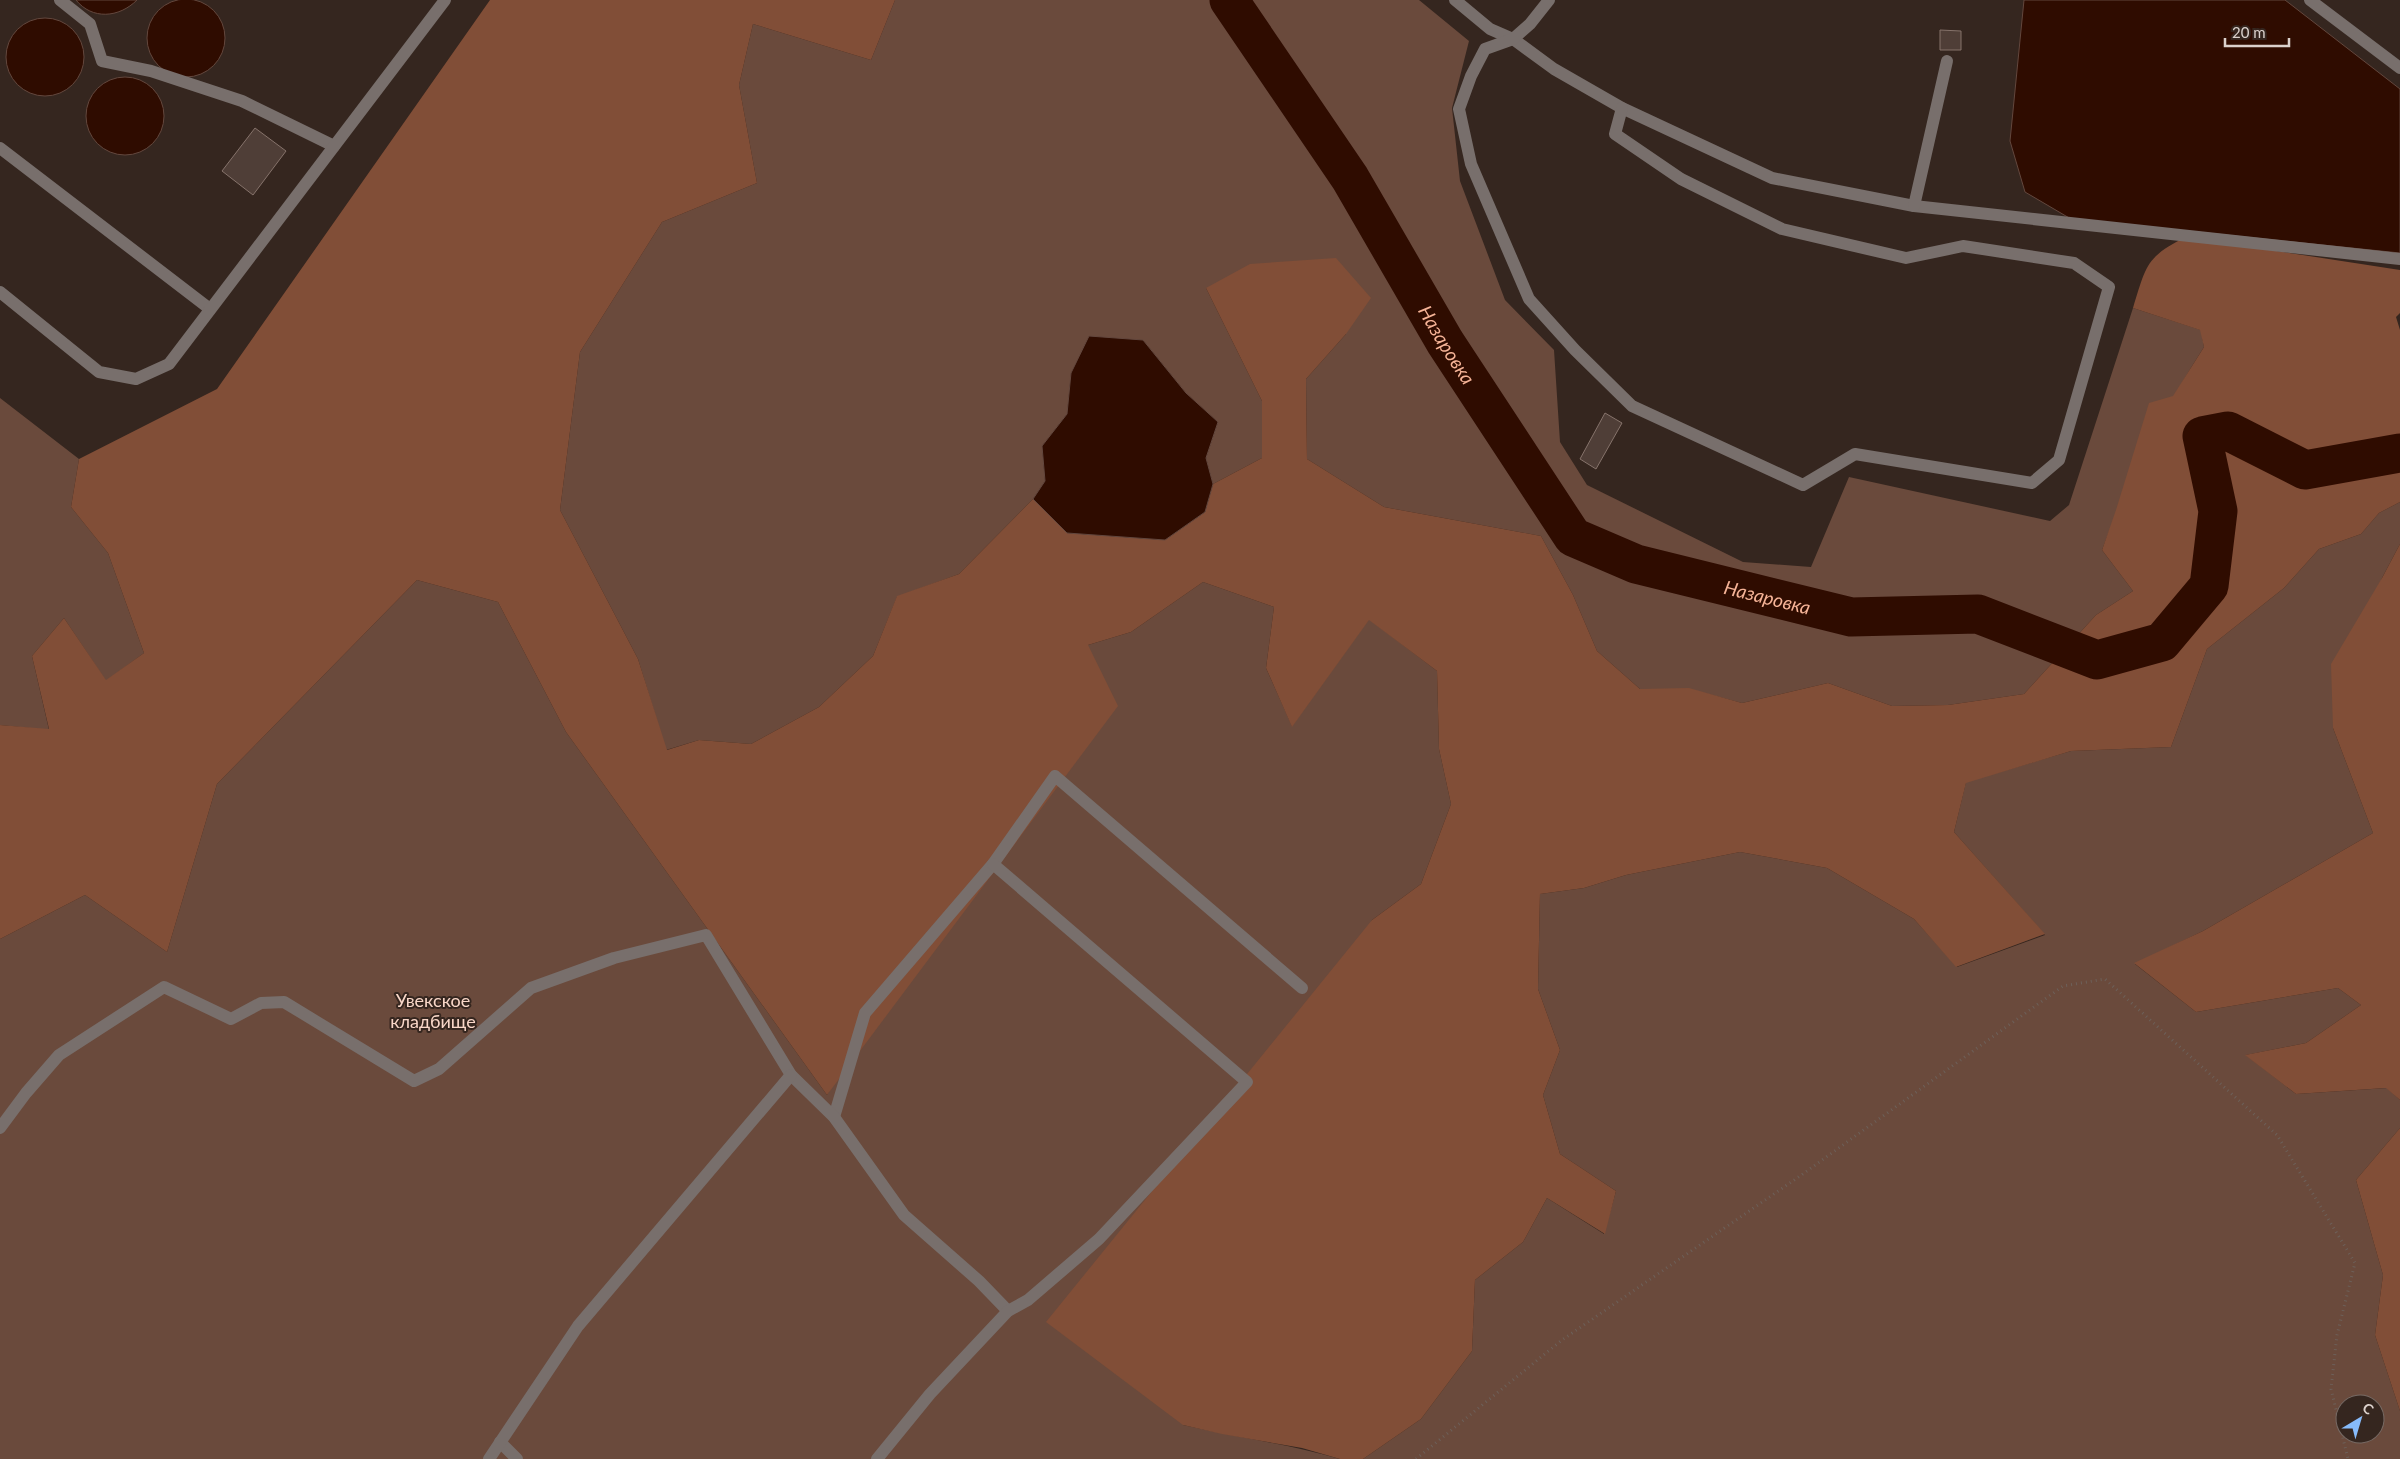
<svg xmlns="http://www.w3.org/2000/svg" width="2400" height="1459" font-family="Lato,sans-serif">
<rect width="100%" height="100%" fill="#35261f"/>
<g fill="#6a4a3c" fill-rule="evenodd">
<path d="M 895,0 L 1419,0 L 1469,41 L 1452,108 L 1460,181 L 1505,300 L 1554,350 L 1560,442 L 1587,485 L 1743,562 L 1811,567 L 1849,477 L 2050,521 L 2069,505 L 2133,308 L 2201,330 L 2204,347 C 2163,411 2128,479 2102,550 L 2133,591 L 2096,615 L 2024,694 L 1948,705 L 1892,706 L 1828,683 L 1742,703 L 1689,689 L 1640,689 L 1597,651 L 1573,595 L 1541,536 L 1384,507 L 1307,459 L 1306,379 L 1346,334 L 1206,288 L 1262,401 L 1262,458 L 1213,484 L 1206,458 L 1218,422 L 1186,393 L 1143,340 L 1071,373 L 1067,414 L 1042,446 L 1045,481 L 1033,499 L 959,574 L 897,597 L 873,656 L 819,707 L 751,744 L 699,740 L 666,750 L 638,659 L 560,510 L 580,352 L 662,222 L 757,183 L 739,85 L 753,24 L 871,60 Z"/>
<path d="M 0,398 L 79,459 L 71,507 L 108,553 L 144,653 L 106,681 L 64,618 L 32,656 L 49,730 L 0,725 Z"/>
<path d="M 2400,502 L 2400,544 L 2382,578 L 2333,728 L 2373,833 L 2203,931 L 2135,964 L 2196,1012 L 2338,988 L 2361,1005 L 2306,1043 L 2246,1055 L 2296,1094 L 2387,1088 L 2400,1100 L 2400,1128 L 2356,1180 L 2383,1275 L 2375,1335 L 2400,1411 L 2400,1459 L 1363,1459 L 1421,1419 L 1472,1351 L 1475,1280 L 1523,1242 L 1547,1198 L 1604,1234 L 1616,1191 L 1560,1154 L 1543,1095 L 1560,1050 L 1538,989 L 1540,894 L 1584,888 L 1626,875 L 1740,852 L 1827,868 L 1914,919 L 1957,967 L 2045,935 L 1954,832 L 1966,782 L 2071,751 L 2171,747 L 2207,649 L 2284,588 L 2319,549 L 2361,534 L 2379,513 ZM 2345,1404 L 2375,1404 L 2375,1434 L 2345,1434 Z"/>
<path d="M 417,580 L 498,602 L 566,732 L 827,1095 L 1088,645 L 1131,632 L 1203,582 L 1274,607 L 1266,668 L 1292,726 L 1369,619 L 1437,671 L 1439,749 L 1451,804 L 1421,884 L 1372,920 L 1183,1425 C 1235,1437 1288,1444 1340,1459 L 0,1459 L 0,939 L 85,895 L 167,952 L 217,784 Z"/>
</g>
<g fill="#814e37">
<path d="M 490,0 L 895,0 L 871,60 L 753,24 L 739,85 L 757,183 L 662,222 L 580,352 L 560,510 L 638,659 L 667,750 L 699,740 L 751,744 L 819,707 L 873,656 L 897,596 L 959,574 L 1033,499 L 1067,533 L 1165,540 L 1205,512 L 1213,484 L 1262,458 L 1262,401 L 1206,288 L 1250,264 L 1336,258 L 1371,298 L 1346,334 L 1306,379 L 1307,459 L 1384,507 L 1541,536 L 1573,595 L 1597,651 L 1640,689 L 1689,688 L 1742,703 L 1828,683 L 1892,706 L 1948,705 L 2024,694 L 2096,615 L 2133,591 L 2102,550 L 2116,510 L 2149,403 L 2173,396 L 2204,347 L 2200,330 L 2133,308 C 2146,267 2145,257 2186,237 L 2400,270 L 2400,313 L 2396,317 L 2400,330 L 2400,502 L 2379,513 L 2361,534 L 2319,549 L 2284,588 L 2207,649 L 2171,747 L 2071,751 L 1966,783 L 1954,832 L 2045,934 L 1956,967 L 1914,919 L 1827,868 L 1740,852 L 1626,875 L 1584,888 L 1540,894 L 1538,989 L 1560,1050 L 1543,1095 L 1560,1154 L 1616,1191 L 1605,1234 L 1547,1198 L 1523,1242 L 1475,1280 L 1472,1351 L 1421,1419 L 1363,1459 L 1340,1459 L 1302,1448 L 1222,1434 L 1183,1425 L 1046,1322 L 1372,920 L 1421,884 L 1451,804 L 1439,749 L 1437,671 L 1369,620 L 1292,727 L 1266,668 L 1274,607 L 1203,582 L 1131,632 L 1088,645 L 1118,706 L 827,1095 L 566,732 L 498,602 L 417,580 L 217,784 L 167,952 L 85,895 L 0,939 L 0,725 L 49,729 L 32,656 L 64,618 L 106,680 L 144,653 L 108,553 L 71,507 L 79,459 L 217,389 Z"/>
<path d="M 2400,544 L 2400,1100 L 2386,1088 L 2296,1094 L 2245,1055 L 2306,1043 L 2361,1005 L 2338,988 L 2196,1012 L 2134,963 L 2203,931 L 2373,833 L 2333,728 L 2331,664 L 2382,578 Z"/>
<path d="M 2400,1128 L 2400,1411 L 2375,1335 L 2383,1275 L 2356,1180 Z"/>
</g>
<g fill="#2f0c00" stroke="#63473d">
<circle cx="186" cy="38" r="39"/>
<path d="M 76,0 L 137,0 C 119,18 92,20 76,0 Z"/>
<path d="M 2024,0 L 2285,0 L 2400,89 L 2400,253 L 2071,219 L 2025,192 L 2010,141 Z"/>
<circle cx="45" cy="57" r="39"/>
<circle cx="125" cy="116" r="39"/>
<path d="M 1089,336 L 1143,340 L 1186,393 L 1218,422 L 1206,458 L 1213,484 L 1205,512 L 1165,540 L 1067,533 L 1033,499 L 1045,481 L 1042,446 L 1067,414 L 1071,373 Z"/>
</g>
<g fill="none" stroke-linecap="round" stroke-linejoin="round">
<path stroke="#2f0c00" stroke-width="39" id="s1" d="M 1229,0 L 1350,178 L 1445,342 L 1573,537 L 1636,564 L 1851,617 L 1978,614 L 2097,660 L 2162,642 L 2209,586 L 2218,511 L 2202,436 L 2228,431 L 2305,470 L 2400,453"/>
</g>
<g fill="#4f3e37" stroke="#86736b">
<path d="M 1940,30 L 1961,31 L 1961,50 L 1940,50 Z"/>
<path d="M 255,128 L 286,151 L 253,195 L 222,171 Z"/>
<path d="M 1605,413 L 1622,423 L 1596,469 L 1580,459 Z"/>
</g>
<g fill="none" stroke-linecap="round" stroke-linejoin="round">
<path stroke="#6d6059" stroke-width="3" stroke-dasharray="1 4" stroke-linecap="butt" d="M 1416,1459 L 1562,1340 L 1800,1176 L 2063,986 L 2105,979 L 2277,1135 L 2355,1263 L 2337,1335 L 2331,1389 L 2348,1459"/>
<g stroke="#786f6c" stroke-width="12">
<path d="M 60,0 L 90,24 L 102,61 L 151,71 L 242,101 L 334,146"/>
<path d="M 1455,0 L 1490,29 L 1513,39 L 1554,69 L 1622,108 L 1772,178 L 1914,206 L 2400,259"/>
<path d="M 1549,0 L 1530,24 L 1513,39 L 1485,49 L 1471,76 L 1459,109 L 1471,164 L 1529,299 L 1575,350 L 1632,406 L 1803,485 L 1855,454 L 2032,483 L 2059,460 L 2109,287 L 2074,263 L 1963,246 L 1906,258 L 1782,229 L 1681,179 L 1615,134 L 1622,108"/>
<path d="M 2310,0 L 2400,68"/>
<path d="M 0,148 L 210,309"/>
<path d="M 1914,206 L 1947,61"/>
<path d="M 0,292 L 99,372 L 136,379 L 169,364 L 445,0"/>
<path d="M 834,1117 L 865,1013 L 993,864 L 1055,776 L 1302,988"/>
<path d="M 0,1128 L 26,1093 L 59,1055 L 164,987 L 231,1019 L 261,1003 L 284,1002 L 414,1081 L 439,1069 L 531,988 L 614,958 L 706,935 L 791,1075 L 834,1117 L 904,1215 L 979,1281 L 1008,1311"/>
<path d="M 500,1442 L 517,1459"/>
<path d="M 489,1459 L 578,1326 L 791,1075"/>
<path d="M 877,1459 L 930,1394 L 1008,1311 L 1028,1300 L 1099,1239 L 1247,1082 L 993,864"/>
</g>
</g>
<g text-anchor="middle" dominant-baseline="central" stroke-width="4" stroke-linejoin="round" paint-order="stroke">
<g font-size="18" fill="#f9d7c8" stroke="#35261f">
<text x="433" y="1000">Увекское<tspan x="433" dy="21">кладбище</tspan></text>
</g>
<g font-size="19" font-style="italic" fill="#f6b497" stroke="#35261f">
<text stroke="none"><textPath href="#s1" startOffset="408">Назаровка</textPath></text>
<text stroke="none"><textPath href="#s1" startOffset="842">Назаровка</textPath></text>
</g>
</g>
<g transform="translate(2360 1419) rotate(38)"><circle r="24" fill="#35261f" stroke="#776a64"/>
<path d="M0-4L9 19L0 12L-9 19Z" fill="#87bbfb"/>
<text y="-8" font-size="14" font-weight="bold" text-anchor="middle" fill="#dbd1cc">С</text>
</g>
<path d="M2225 38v8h64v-8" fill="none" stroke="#dbd1cc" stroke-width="2.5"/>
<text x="2232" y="38" font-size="15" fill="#dbd1cc" stroke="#35261f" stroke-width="4" paint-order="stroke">20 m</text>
</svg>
